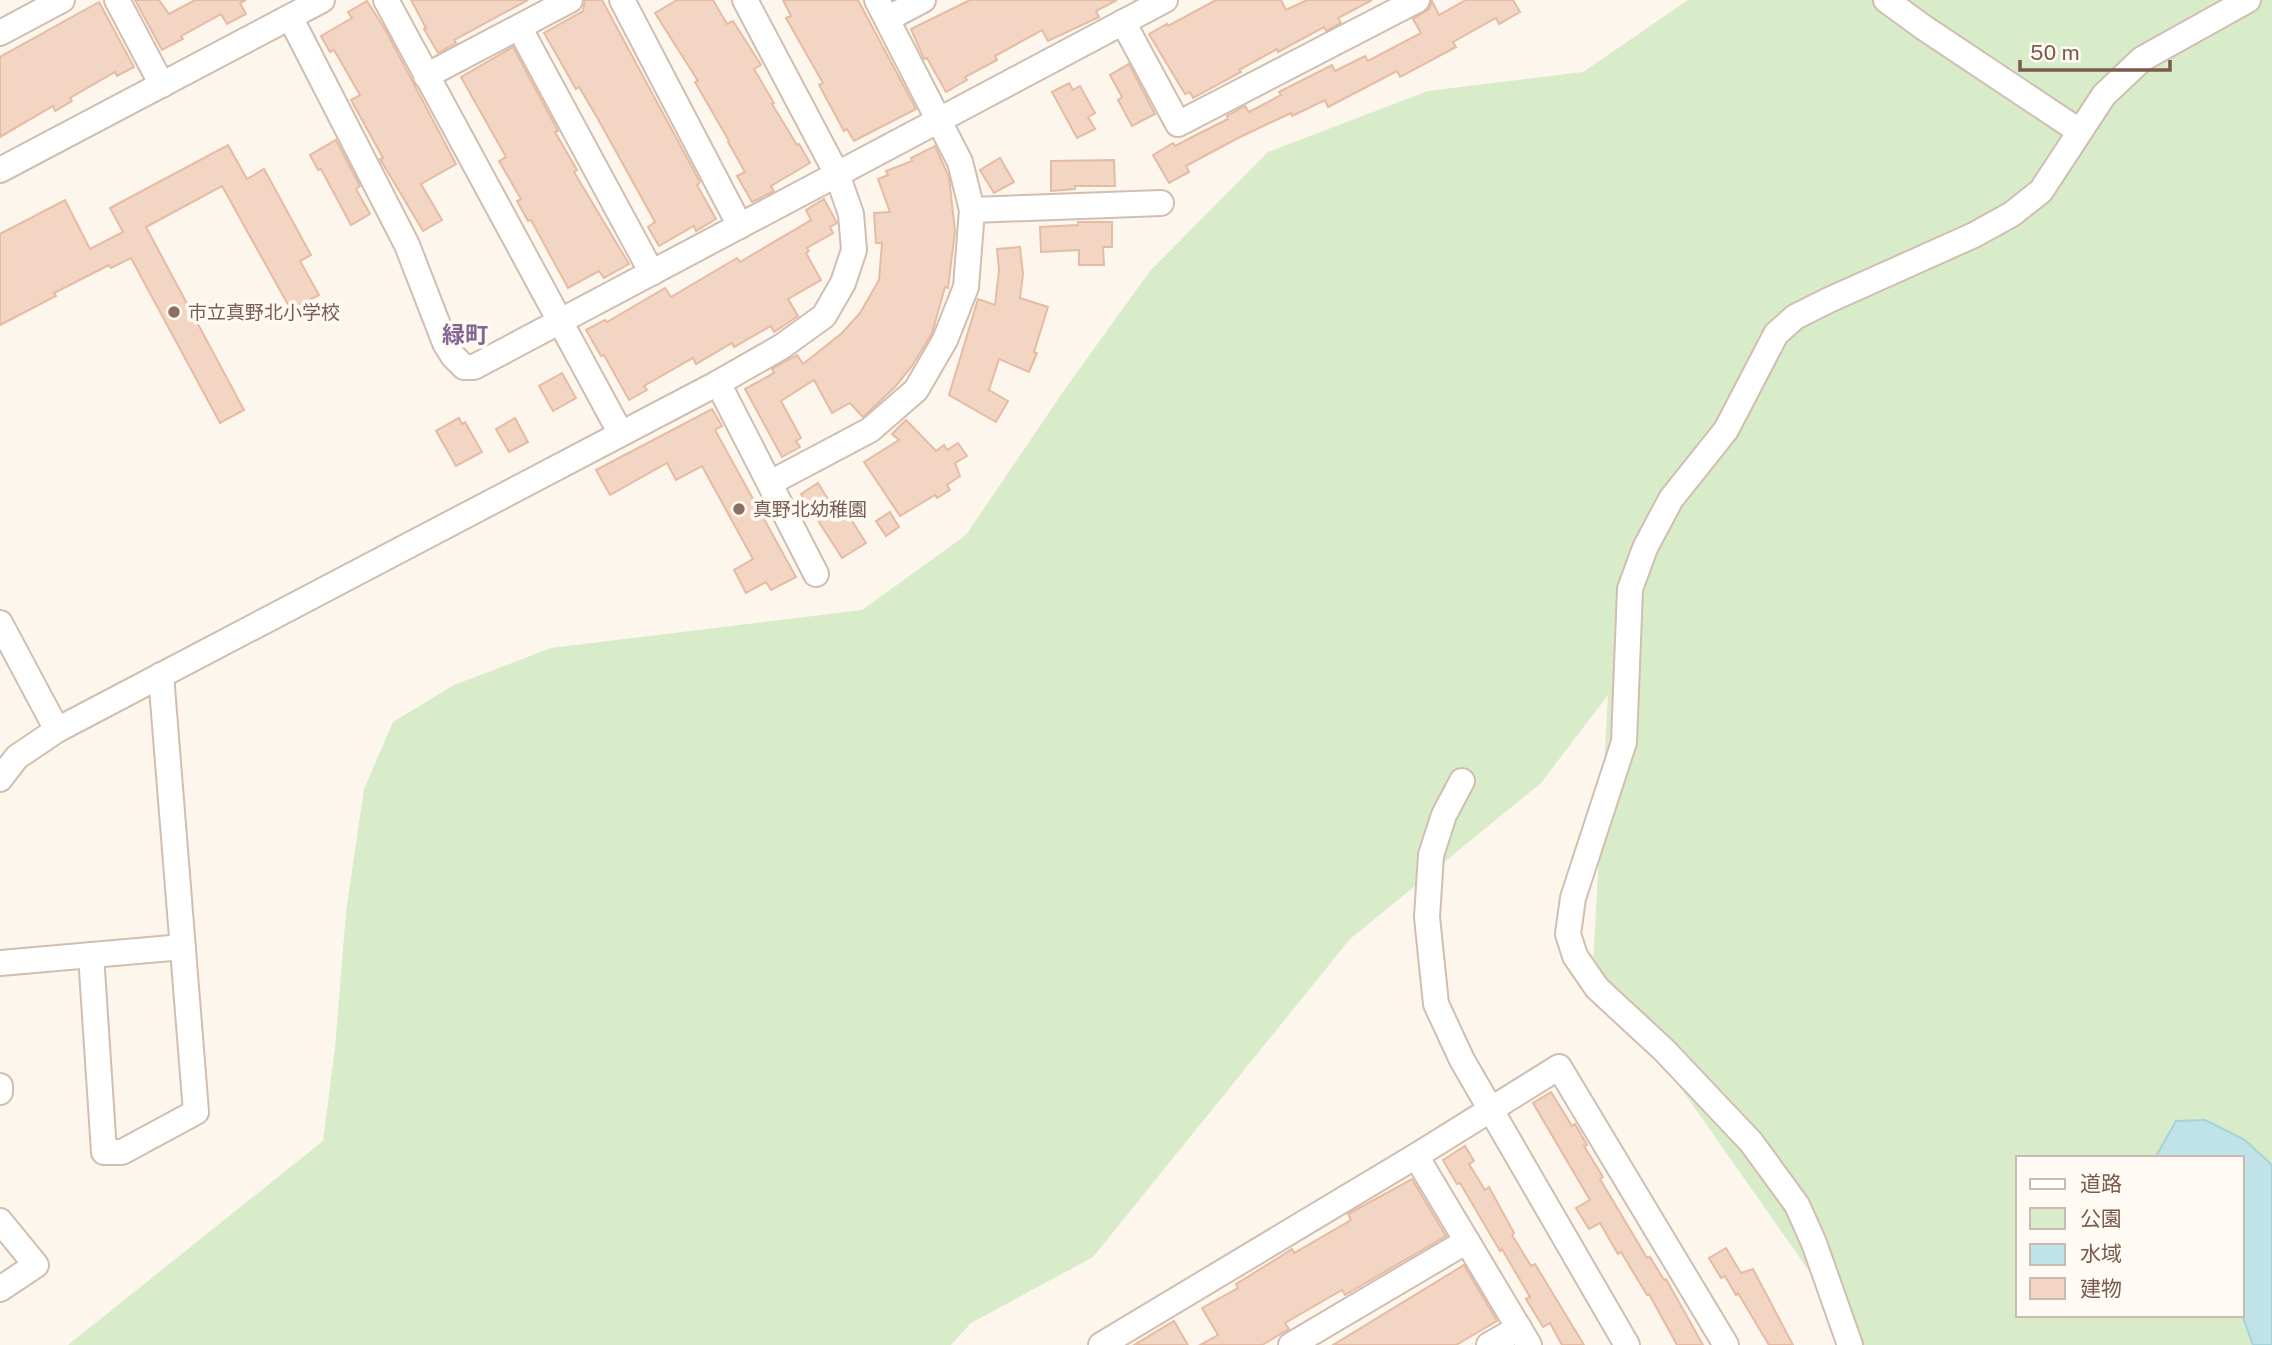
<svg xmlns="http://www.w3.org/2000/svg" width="2272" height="1345" font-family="'Public Sans','Noto Sans JP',sans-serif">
<rect width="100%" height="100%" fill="#fdf6ec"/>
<path fill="#d8ecc9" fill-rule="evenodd" d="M 1688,0 L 2272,0 L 2272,1345 L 1861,1345 L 1593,963 L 1608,695 L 1541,783 L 1350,939 L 1093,1257 L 971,1323 L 951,1345 L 68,1345 L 323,1141 L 335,1048 L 346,912 L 364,789 L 393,722 L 454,685 L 551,648 L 862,610 L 966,535 L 1065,389 L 1150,271 L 1268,152 L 1428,91 L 1583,72 ZM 2018,1158 L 2242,1158 L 2242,1315 L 2018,1315 Z"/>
<path fill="#bfe3e8" stroke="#a5d3da" stroke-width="2" d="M 2205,1120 L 2245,1140 L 2272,1165 L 2272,1345 L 2253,1345 L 2242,1315 L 2242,1158 L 2155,1158 L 2176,1121 Z"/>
<g fill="#f3d5c3" stroke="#e6bba3" stroke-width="2">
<path d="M 135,0 L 159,0 L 169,14 L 195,0 L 246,0 L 240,3 L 246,14 L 227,24 L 221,14 L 181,36 L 183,39 L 162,50 Z"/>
<path d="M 411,0 L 528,0 L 454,40 L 456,43 L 438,53 L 424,29 L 426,28 Z"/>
<path d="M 585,0 L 602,0 L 700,182 L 697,185 L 716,219 L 696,231 L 694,226 L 659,246 L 648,227 L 655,222 L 598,119 L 579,87 L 576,89 L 544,33 L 583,11 Z"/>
<path d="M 677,0 L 713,0 L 727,24 L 733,21 L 761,65 L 754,69 L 774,103 L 772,104 L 797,145 L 799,144 L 810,163 L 771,186 L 774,191 L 752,202 L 737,176 L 745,172 L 728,142 L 729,141 L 695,82 L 698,81 L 655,13 Z"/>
<path d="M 783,0 L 858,0 L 916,109 L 854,141 L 847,129 L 844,131 L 819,85 L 823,83 L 786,18 L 791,16 Z"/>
<path d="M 970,0 L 1117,0 L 1096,11 L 1099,17 L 1048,41 L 1042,30 L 995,56 L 997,60 L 965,77 L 967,80 L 946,92 L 927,58 L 924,59 L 911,29 Z"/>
<path d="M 1216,0 L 1281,0 L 1286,10 L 1307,0 L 1372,0 L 1338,18 L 1341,23 L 1326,31 L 1324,27 L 1278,52 L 1277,49 L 1239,70 L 1241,72 L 1193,98 L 1190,92 L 1185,94 L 1149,34 L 1167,24 L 1168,26 Z"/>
<path d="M 1466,0 L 1513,0 L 1520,12 L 1499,24 L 1496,18 L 1453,42 L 1456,47 L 1400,77 L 1397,71 L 1328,107 L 1325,100 L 1292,116 L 1291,113 L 1238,138 L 1186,166 L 1189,172 L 1169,183 L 1153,155 L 1173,143 L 1175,146 L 1200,133 L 1228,119 L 1227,116 L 1245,106 L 1249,112 L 1281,95 L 1279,92 L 1332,65 L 1335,71 L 1365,56 L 1368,61 L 1421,33 L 1413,19 L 1429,9 L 1432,1 L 1439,15 Z"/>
<path d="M 367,1 L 386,31 L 456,164 L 421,184 L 442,220 L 423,231 L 380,159 L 383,158 L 351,100 L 360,95 L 334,50 L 330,52 L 321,36 L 352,18 L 348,12 Z"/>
<path d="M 99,2 L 134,67 L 117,76 L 115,72 L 70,98 L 72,101 L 55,111 L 53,106 L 0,137 L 0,57 Z"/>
<path d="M 513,47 L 558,131 L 555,132 L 577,170 L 574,172 L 629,264 L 604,278 L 599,271 L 568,288 L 531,220 L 528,221 L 517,201 L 521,199 L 499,161 L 506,157 L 461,77 Z"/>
<path d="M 1129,64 L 1155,114 L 1132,126 L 1118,100 L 1122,97 L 1110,75 Z"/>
<path d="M 1069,83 L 1073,90 L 1080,86 L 1095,113 L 1088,117 L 1095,129 L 1077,138 L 1052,92 Z"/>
<path d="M 336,140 L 360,186 L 356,189 L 370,214 L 351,225 L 321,169 L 318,170 L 310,155 Z"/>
<path d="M 228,145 L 247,179 L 264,169 L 311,255 L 300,261 L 319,295 L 291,310 L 222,186 L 146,227 L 244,410 L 220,423 L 131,258 L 111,268 L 109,265 L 54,293 L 56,296 L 0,325 L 0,234 L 65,200 L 90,249 L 123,232 L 110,208 Z"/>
<path d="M 935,146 L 949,177 L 955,231 L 948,288 L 945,287 L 932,333 L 912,366 L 895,387 L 863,417 L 850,403 L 832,413 L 814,380 L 781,401 L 801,438 L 796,441 L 800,447 L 782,457 L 745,389 L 774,373 L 772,369 L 797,355 L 803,364 L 842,333 L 860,313 L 879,280 L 882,243 L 876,243 L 874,213 L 890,212 L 878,179 L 888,175 L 886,171 L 912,161 L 911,158 Z"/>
<path d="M 1000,158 L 1014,182 L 994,193 L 980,170 Z"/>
<path d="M 1114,160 L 1115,186 L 1075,186 L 1075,189 L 1051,191 L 1051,161 Z"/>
<path d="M 824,199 L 837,223 L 830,227 L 833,233 L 807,248 L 809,251 L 806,253 L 821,280 L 788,299 L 798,316 L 774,332 L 771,326 L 734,347 L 732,343 L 696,364 L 693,358 L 644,386 L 647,390 L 629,400 L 604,355 L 601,356 L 586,330 L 605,320 L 607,322 L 665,288 L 671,297 L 737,258 L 740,262 L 811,220 L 806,210 Z"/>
<path d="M 1078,222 L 1112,222 L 1112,247 L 1103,247 L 1104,265 L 1079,265 L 1079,250 L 1041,252 L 1040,227 L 1078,225 Z"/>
<path d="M 1020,247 L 1023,274 L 1020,298 L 1048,307 L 1034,352 L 1037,353 L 1029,372 L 999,359 L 989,390 L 1008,401 L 996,422 L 949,395 L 978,299 L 995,305 L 999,270 L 997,249 Z"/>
<path d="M 562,373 L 576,398 L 553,411 L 539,386 Z"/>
<path d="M 712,409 L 722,426 L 715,430 L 796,577 L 771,590 L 766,582 L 746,593 L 734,570 L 753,559 L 702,466 L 676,480 L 667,463 L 610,495 L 596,470 Z"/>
<path d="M 459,418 L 462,424 L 465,422 L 482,452 L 456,466 L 436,431 Z"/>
<path d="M 515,418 L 528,442 L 509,452 L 496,429 Z"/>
<path d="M 906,420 L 936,451 L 944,445 L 947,450 L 958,443 L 967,456 L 955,463 L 960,476 L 947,485 L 950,490 L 937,498 L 935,495 L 900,516 L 864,462 L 899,440 L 892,434 Z"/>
<path d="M 818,483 L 839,517 L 847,513 L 866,543 L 842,558 L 801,494 Z"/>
<path d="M 890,512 L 899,527 L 886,536 L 876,521 Z"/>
<path d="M 1551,1092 L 1572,1126 L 1575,1124 L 1587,1145 L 1584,1146 L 1603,1177 L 1600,1179 L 1647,1258 L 1650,1257 L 1664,1280 L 1666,1279 L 1703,1345 L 1677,1345 L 1649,1294 L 1647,1295 L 1621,1252 L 1618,1254 L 1600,1223 L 1589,1229 L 1576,1208 L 1590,1200 L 1533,1103 Z"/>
<path d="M 1465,1146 L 1474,1161 L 1469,1164 L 1485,1190 L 1489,1187 L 1514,1233 L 1512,1235 L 1531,1266 L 1535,1264 L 1584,1345 L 1562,1345 L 1550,1323 L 1543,1327 L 1526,1299 L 1530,1297 L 1502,1249 L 1500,1251 L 1460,1183 L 1457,1184 L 1443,1160 Z"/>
<path d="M 1412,1179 L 1446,1236 L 1345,1295 L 1342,1290 L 1285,1323 L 1289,1329 L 1262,1345 L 1200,1345 L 1218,1335 L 1202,1308 L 1238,1288 L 1236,1284 L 1278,1258 L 1292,1249 L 1294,1253 L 1351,1220 L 1348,1214 Z"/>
<path d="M 1726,1248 L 1741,1273 L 1753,1269 L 1793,1345 L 1769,1345 L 1738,1293 L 1736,1295 L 1725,1276 L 1721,1278 L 1709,1258 Z"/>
<path d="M 1464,1265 L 1497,1321 L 1456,1345 L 1333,1345 Z"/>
<path d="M 1174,1321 L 1188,1345 L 1134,1345 Z"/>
</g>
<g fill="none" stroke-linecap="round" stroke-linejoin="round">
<defs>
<g id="minor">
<path d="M 117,0 L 162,85"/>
<path d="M 386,0 L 620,432"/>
<path d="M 622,0 L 740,226"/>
<path d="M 1886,0 L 1923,27 L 2079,131"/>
<path d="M 290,17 L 407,245 L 445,343 L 453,356 L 464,367 L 474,367 L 1165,0"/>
<path d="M 887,19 L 923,0"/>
<path d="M 1123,22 L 1178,124 L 1417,0"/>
<path d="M 519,27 L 652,273"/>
<path d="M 0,33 L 62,0"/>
<path d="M 426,76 L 570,0"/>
<path d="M 0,170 L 322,0"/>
<path d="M 972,210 L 1161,203"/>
<path d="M 718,383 L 816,574"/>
<path d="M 770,483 L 870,430 L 916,390 L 945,340 L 966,287 L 972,210 L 960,162 L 877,0"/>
<path d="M 0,623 L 57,730"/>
<path d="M 0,779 L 17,757 L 57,730 L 718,383 L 781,347 L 824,316 L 843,283 L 854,250 L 851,214 L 837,174 L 745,0"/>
<path d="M 1462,781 L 1444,815 L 1431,855 L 1427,917 L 1436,1004 L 1462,1060 L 1627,1345"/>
<path d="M 91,955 L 104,1152 L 122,1152 L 196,1112 L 161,675"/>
<path d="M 0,963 L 183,947"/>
<path d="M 0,1086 L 0,1092"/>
<path d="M 1416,1156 L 1529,1345"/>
<path d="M 0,1221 L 36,1265 L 0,1289"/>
<path d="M 1101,1345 L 1416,1156 L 1559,1067 L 1726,1345"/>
<path d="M 1291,1345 L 1467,1241"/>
<path d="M 1489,1345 L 1519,1328"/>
<path d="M 1850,1345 L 1814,1243 L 1797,1205 L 1751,1142 L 1664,1050 L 1597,988 L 1575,956 L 1568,934 L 1573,898 L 1624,742 L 1630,589 L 1645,548 L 1671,499 L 1726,430 L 1776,334 L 1795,317 L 1829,300 L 1974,235 L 2012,214 L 2041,191 L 2104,95 L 2142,59 L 2248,0"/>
</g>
</defs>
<use href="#minor" stroke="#d1beb0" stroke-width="28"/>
<use href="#minor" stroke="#fff" stroke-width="24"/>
</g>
<g fill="#8d6e63" stroke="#fffaf3" stroke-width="2.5">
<circle cx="174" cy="312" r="7"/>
<circle cx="739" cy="509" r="7"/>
</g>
<g text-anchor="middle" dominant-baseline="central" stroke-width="7" stroke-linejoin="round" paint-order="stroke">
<g font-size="19" fill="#785e54" stroke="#fffaf3" text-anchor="start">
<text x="188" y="312">市立真野北小学校</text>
<text x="753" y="509">真野北幼稚園</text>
</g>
<g font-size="23" font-weight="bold" fill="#846695" stroke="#fffaf3">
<text x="465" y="334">緑町</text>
</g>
</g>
<rect x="2016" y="1156" width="228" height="161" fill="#fffaf3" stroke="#cabbb1" stroke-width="2"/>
<rect x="2030" y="1179" width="35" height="10" fill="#ffffff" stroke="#cabbb1" stroke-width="2"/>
<text x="2080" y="1191" font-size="21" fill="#7a5c4d">道路</text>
<rect x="2030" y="1208" width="35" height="21" fill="#d8ecc9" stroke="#cabbb1" stroke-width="2"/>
<text x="2080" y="1226" font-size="21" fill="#7a5c4d">公園</text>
<rect x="2030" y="1244" width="35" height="21" fill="#bfe3e8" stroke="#cabbb1" stroke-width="2"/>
<text x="2080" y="1261" font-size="21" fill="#7a5c4d">水域</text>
<rect x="2030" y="1278" width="35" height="21" fill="#f3d5c3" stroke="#cabbb1" stroke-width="2"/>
<text x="2080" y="1296" font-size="21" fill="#7a5c4d">建物</text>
<path d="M2020 60v10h150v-10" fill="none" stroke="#7a5c4d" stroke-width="3.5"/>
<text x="2030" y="60" font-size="21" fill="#7a5c4d" stroke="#fffaf3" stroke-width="5" paint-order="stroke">50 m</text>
</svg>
